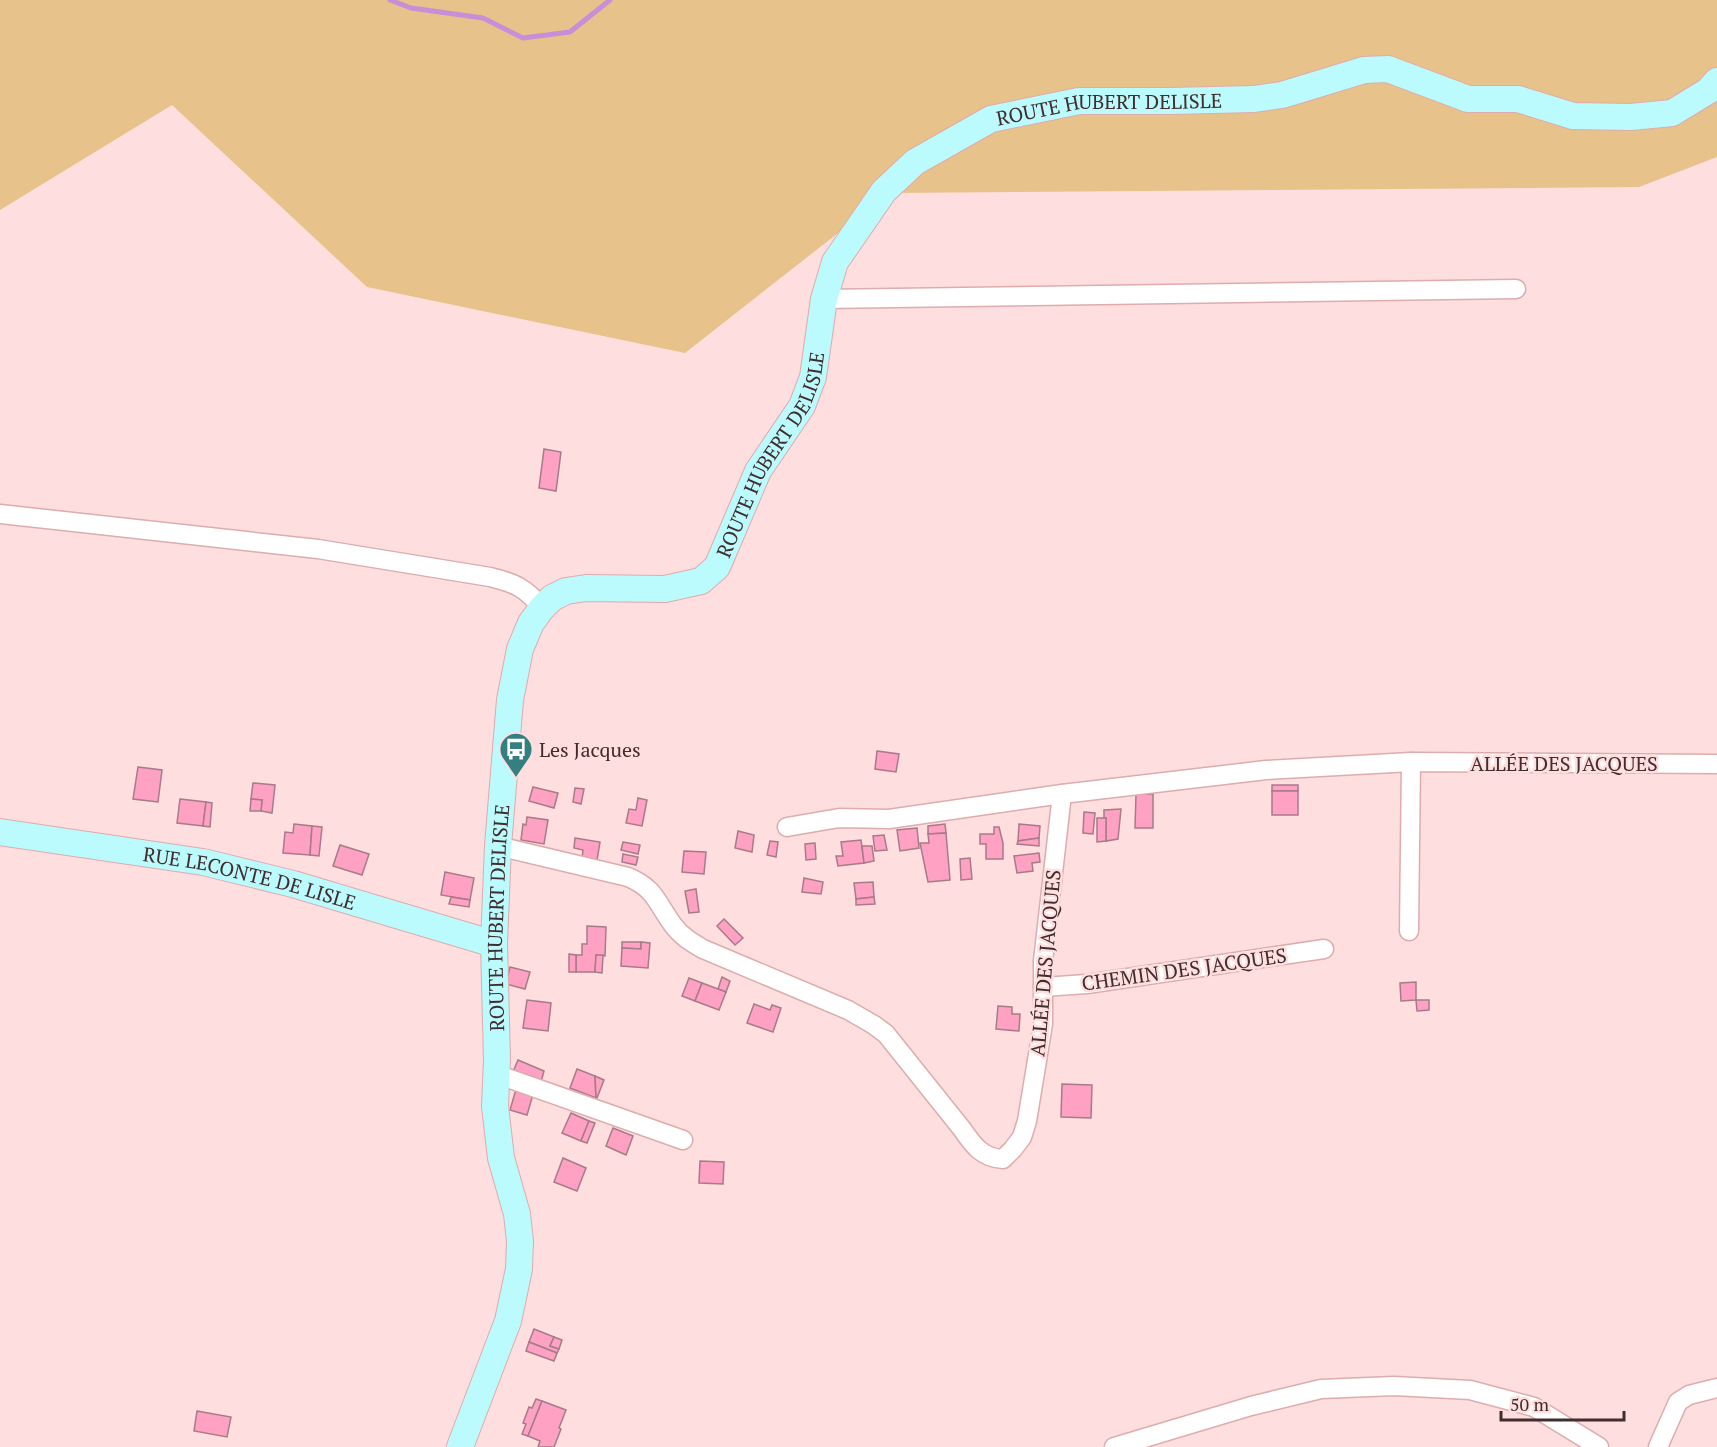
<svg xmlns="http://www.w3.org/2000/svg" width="1717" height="1447" font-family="'PT Serif',serif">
<rect width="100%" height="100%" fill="#fedede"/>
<path fill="#e7c28a" d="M 0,0 L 1717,0 L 1717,157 L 1639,187 L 889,193 L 685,353 L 367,287 L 172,105 L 0,210 Z"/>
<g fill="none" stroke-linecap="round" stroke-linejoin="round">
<path stroke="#c68fd8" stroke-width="5" d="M 390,0 L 411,8 L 483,18 L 523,38 L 570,32 L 610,0"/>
</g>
<g fill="#ffa1c2" stroke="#a77b89" stroke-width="1.5">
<path d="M 544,449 L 561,452 L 556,491 L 539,488 Z"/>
<path d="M 877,751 L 899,754 L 896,772 L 875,769 Z"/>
<path d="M 138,767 L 162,770 L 158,802 L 133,799 Z"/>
<path d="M 253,783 L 275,785 L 272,813 L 261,811 L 262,800 L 251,799 Z"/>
<rect x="1272" y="785" width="26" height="6"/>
<path d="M 533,787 L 558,793 L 554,808 L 529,801 Z"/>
<path d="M 575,788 L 584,789 L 581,804 L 573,802 Z"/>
<rect x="1272" y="791" width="26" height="24"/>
<path d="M 1136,794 L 1153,794 L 1153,828 L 1135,828 Z"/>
<path d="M 638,798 L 647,800 L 642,826 L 626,823 L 629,809 L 636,810 Z"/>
<path d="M 180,799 L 206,802 L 203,826 L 177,823 Z"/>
<path d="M 251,799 L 262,800 L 261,811 L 250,811 Z"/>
<path d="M 206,802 L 212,803 L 210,827 L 203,826 Z"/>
<path d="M 1121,809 L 1118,839 L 1106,841 L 1106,818 L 1104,818 L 1104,810 Z"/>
<path d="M 1084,812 L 1095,813 L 1093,834 L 1083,833 Z"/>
<path d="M 527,817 L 548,820 L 544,844 L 521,840 L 523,824 L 526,825 Z"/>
<path d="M 1097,818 L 1106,818 L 1106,841 L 1097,842 Z"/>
<path d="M 294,824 L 312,826 L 310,855 L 283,853 L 285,832 L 293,833 Z"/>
<path d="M 945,824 L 946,833 L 928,834 L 928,826 Z"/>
<path d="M 1019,824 L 1040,826 L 1039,838 L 1018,841 Z"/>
<path d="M 312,826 L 322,827 L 319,856 L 310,855 Z"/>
<path d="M 994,827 L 999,827 L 1003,843 L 1003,859 L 986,859 L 986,844 L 980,844 L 980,834 L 994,834 Z"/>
<path d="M 917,828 L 919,848 L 900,851 L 897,830 Z"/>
<path d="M 738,831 L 754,835 L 752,852 L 735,848 Z"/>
<path d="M 946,833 L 950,880 L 928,882 L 920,843 L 929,843 L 928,834 Z"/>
<path d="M 884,835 L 887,850 L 875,851 L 873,836 Z"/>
<path d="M 575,838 L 600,842 L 597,860 L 582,858 L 583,850 L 574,848 Z"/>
<path d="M 1039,838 L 1039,846 L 1017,844 L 1018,841 Z"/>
<path d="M 861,840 L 864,863 L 838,866 L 836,856 L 843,856 L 841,842 Z"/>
<path d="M 770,841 L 778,842 L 776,857 L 767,855 Z"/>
<path d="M 623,842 L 640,845 L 638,854 L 621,850 Z"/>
<path d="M 815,843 L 816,859 L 806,860 L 805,844 Z"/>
<path d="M 340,845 L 369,854 L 362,875 L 333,866 Z"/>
<path d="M 862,846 L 872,846 L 874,861 L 864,863 Z"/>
<path d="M 684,851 L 706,852 L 704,874 L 682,872 Z"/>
<path d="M 1039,853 L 1040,862 L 1032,863 L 1033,871 L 1017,873 L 1014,856 Z"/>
<path d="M 623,854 L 638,857 L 636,865 L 622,862 Z"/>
<path d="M 970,858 L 972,879 L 961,880 L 960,859 Z"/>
<path d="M 445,872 L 474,878 L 470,900 L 441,895 Z"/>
<path d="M 804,878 L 823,882 L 821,894 L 802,892 Z"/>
<path d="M 873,882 L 874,897 L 856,899 L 854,883 Z"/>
<path d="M 696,889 L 699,912 L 689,913 L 685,891 Z"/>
<path d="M 451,897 L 470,900 L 469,907 L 449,904 Z"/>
<path d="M 874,897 L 875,904 L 856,905 L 856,899 Z"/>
<path d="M 724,919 L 743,938 L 735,945 L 717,926 Z"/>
<path d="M 587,926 L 606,927 L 605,956 L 596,955 L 595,972 L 576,972 L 576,955 L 582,955 L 582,944 L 587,944 Z"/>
<path d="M 622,942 L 641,942 L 641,949 L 622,948 Z"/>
<path d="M 641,942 L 650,943 L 648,968 L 621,966 L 622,948 L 641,949 Z"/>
<path d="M 569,954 L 576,955 L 576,972 L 569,972 Z"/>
<path d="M 596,955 L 603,955 L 602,973 L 595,972 Z"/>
<path d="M 510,967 L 530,972 L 525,989 L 506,984 Z"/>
<path d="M 722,977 L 730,981 L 726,992 L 718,989 Z"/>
<path d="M 689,978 L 702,983 L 695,1001 L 682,996 Z"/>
<path d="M 1416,982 L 1416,1000 L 1401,1001 L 1400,983 Z"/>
<path d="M 702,983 L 726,992 L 719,1010 L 695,1001 Z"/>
<path d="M 527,1000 L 551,1003 L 548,1031 L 523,1028 Z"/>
<path d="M 1416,1000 L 1429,1000 L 1429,1010 L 1417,1011 Z"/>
<path d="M 754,1004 L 770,1010 L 772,1005 L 781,1008 L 773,1032 L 747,1023 Z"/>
<path d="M 998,1006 L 1012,1007 L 1012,1014 L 1020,1014 L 1019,1031 L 996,1029 Z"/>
<path d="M 518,1060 L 544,1071 L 540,1086 L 512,1074 Z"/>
<path d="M 577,1069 L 595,1076 L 596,1098 L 570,1088 Z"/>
<path d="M 595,1076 L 604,1080 L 597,1098 L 596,1098 Z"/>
<path d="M 1062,1084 L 1092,1085 L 1091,1118 L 1061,1117 Z"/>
<path d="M 517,1086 L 534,1091 L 527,1115 L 510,1110 Z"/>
<path d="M 571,1113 L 589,1121 L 581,1141 L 562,1133 Z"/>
<path d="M 589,1121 L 595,1123 L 587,1143 L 581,1141 Z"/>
<path d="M 613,1128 L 633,1136 L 626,1155 L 606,1146 Z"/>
<path d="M 563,1158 L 586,1168 L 577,1191 L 554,1182 Z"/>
<path d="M 700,1161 L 724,1162 L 723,1184 L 699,1183 Z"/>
<path d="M 534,1329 L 554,1337 L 550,1346 L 559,1349 L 557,1353 L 529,1342 Z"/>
<path d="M 554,1337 L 562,1340 L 559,1349 L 550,1346 Z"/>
<path d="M 529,1342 L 557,1353 L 554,1361 L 526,1351 Z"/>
<path d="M 536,1399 L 542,1401 L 528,1436 L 522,1434 L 526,1424 L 523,1423 L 529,1407 L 532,1408 Z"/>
<path d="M 542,1401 L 566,1410 L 559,1428 L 561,1429 L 554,1447 L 538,1447 L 540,1441 L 528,1436 Z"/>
<path d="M 197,1411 L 231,1417 L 227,1437 L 194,1431 Z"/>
</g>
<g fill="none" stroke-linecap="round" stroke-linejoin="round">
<defs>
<g id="street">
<path d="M 824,299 L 1516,289"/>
<path d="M 0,514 L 318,549 L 490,577 C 515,583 526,588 542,608"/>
<path d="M 787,827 L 839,818 L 889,819 L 1062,794 L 1266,770 L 1411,762 L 1717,764"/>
<path d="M 498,846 L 628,877 C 656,889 656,902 673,925 C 681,936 691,942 703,949 L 848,1010 L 874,1025 L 886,1034 L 962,1129 C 973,1145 982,1158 1003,1159 L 1013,1149 L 1022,1137 L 1027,1121 L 1043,1024 L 1043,961 L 1062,794"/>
<path d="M 1409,931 L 1411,762"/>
<path d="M 1043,987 L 1087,984 L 1324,949"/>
<path d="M 496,1074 L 683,1140"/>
<path d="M 1114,1447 L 1251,1406 L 1321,1389 L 1394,1386 L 1470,1390 L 1534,1407 L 1599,1447"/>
<path d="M 1658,1447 L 1678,1402 L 1689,1395 L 1717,1388"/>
</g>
<g id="secondary">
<path id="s1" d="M 0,832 L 203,862 L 293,884 L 494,944"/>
<path id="s2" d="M 460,1447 L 508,1321 L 519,1269 L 520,1241 L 517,1214 L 501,1158 L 495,1106 L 497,1060 L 494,944 L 498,846 L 510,700 L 520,649 L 531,623 L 542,608 L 552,598 L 566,591 L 586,588 L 665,589 L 701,581 L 717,567 L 758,471 L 802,406 L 813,377 L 824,299 L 835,262 L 884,191 L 915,162 L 991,119 L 1079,101 L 1171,101 L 1254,99 L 1282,95 L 1364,70 L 1388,69 L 1468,99 L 1518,99 L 1573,116 L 1631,117 L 1672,113 L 1708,91 L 1717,81"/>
</g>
</defs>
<use href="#street" stroke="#deacad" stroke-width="21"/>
<use href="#secondary" stroke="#deacad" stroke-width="28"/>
<use href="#street" stroke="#fff" stroke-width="18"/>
<use href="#secondary" stroke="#bcfbfd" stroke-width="26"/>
</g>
<defs>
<symbol id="bus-pin" viewBox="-11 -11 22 30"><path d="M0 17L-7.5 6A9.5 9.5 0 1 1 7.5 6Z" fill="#367f81" stroke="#fedede"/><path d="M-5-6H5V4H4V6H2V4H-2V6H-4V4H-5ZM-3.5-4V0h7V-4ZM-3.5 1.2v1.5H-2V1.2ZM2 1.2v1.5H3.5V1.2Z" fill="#fff"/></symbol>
</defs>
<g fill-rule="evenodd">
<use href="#bus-pin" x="497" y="730" width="38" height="52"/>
</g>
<g text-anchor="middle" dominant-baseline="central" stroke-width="5" stroke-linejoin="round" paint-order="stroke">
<g font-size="20" fill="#412d2d" stroke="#fedede">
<text stroke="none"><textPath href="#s2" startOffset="1713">ROUTE HUBERT DELISLE</textPath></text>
<text stroke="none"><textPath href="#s2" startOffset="1172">ROUTE HUBERT DELISLE</textPath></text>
<text x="1564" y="763">ALLÉE DES JACQUES</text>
<text stroke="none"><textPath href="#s1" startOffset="254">RUE LECONTE DE LISLE</textPath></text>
<text stroke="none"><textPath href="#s2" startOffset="542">ROUTE HUBERT DELISLE</textPath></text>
<text transform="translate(1045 963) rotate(-85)">ALLÉE DES JACQUES</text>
<text transform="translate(1184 969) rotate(-8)">CHEMIN DES JACQUES</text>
</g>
<g font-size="20" fill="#412d2d" stroke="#fedede" text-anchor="start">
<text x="539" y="749">Les Jacques</text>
</g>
</g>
<path d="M1501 1411v9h123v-9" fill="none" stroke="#412d2d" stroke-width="3"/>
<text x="1510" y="1411" font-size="18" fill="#412d2d" stroke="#fedede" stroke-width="4.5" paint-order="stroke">50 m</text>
</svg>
